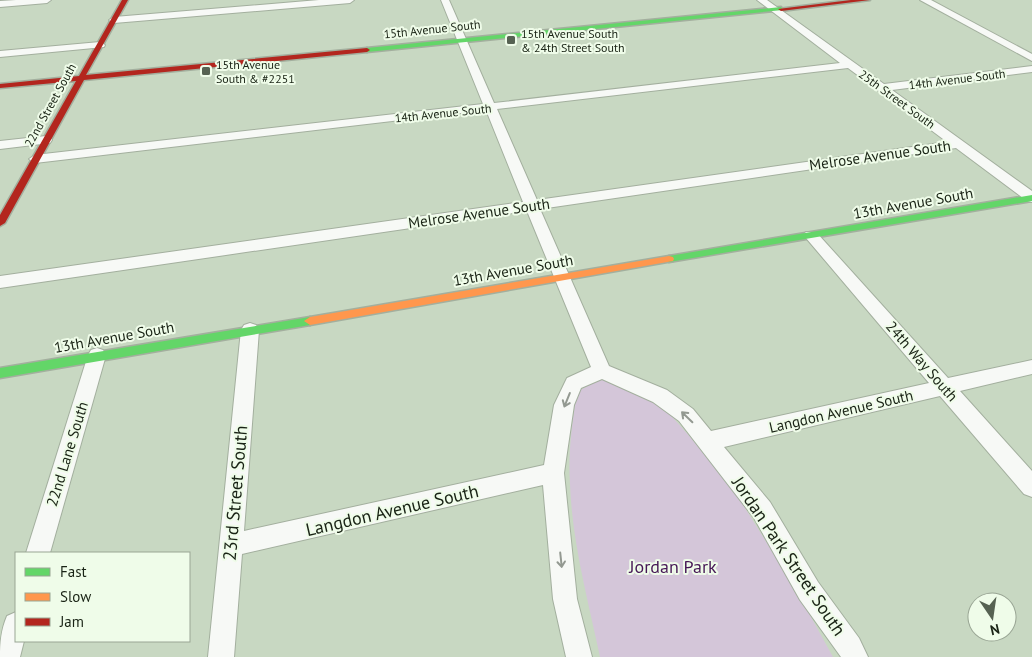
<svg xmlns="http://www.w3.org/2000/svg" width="1032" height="657" font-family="'PT Sans',sans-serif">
<rect width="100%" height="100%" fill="#c8d8c2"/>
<path fill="#d4c6d9" d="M 610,377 L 659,402 L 692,439 L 735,492 L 794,586 L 833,657 L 600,657 C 588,600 572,542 570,484 C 568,453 572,422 577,392 L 596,381 Z"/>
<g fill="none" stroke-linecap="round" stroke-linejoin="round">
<defs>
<g id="street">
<path d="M 16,0 L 51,0 L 47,3 L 0,7 L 0,1 Z"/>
<path d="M 319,0 L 354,0 L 350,3 L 114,23 L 109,20 L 114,17 Z"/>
<path d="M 441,0 L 449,0 L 494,103 L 840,63 L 757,0 L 767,0 L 884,84 L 1032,66 L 1032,72 L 892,90 L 1032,191 L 1032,202 L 1027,201 L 956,148 L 540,209 L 609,366 L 667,390 L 693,409 L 711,431 L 929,383 L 806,238 L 803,235 L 806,232 L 816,232 L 948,378 L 1032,360 L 1032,374 L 960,391 L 1032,471 L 1032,497 L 1024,494 L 940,396 L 724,447 L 770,502 L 818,582 L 859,638 L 868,657 L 841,657 L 800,600 L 754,518 L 679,421 L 653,402 L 602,379 L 581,388 L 574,405 L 564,473 L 577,599 L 592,657 L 566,657 L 553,599 L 543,485 L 242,554 L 234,657 L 208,657 L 241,330 L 244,325 L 250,323 L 256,325 L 259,330 L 244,531 L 544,465 L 554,405 L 567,378 L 591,367 L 527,211 L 0,288 L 0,276 L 523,202 L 486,110 L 35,163 L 29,159 L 35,155 L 483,104 ZM 848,68 L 947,142 L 537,200 L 497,109 Z"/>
<path d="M 920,0 L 931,0 L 1032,54 L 1032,61 Z"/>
<path d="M 100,42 L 105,45 L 104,47 L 0,57 L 0,51 Z"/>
<path d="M 46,136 L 50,137 L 52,140 L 50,143 L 0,149 L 0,141 Z"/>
<path d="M 97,348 L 103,350 L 106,355 L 50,553 L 26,553 L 88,355 L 91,350 Z"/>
<path d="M 16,612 L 16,641 L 24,641 L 20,657 L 0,657 C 0,642 1,630 7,616 Z"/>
</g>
<g id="fast">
<path d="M 781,7 L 783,10 L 367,52 L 364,50 L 367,48 Z"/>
<path d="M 1032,195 L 1032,201 L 669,262 L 664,259 L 669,256 Z"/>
<path d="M 310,317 L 316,321 L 310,325 L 0,378 L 0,368 Z"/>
</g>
<path id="slow" d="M 669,256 L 673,257 L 674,259 L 673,261 L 310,325 L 304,321 L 310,317 Z"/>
<g id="jam">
<path d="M 122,0 L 128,0 L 86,75 L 367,48 L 370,50 L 367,52 L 84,80 L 5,223 L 0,226 L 0,215 L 76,81 L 0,88 L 0,84 L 79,76 Z"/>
<path d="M 851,0 L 870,0 L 781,11 L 778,9 Z"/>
</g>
</defs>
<use href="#street" stroke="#a3af9e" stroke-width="2"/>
<use href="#fast" stroke="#a3af9e" stroke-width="3"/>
<use href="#slow" stroke="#a3af9e" stroke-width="3"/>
<use href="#jam" stroke="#a3af9e" stroke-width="3"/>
<use href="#street" fill="#f7f9f6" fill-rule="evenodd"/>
<use href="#fast" fill="#63d668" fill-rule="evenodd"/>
<use href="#slow" fill="#ff974d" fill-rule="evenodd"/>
<use href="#jam" fill="#b3261e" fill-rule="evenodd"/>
</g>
<defs><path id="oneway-shaft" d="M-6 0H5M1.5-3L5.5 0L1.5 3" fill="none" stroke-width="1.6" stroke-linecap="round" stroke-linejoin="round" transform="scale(1.25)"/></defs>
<g stroke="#939991">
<use href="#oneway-shaft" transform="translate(567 400) rotate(112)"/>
<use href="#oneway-shaft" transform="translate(687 417) rotate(-136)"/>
<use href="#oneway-shaft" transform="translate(561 560) rotate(84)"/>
</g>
<g fill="#566252" stroke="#effce9" stroke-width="2">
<rect x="506" y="35" width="10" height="10" rx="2.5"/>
<rect x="201" y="66" width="10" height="10" rx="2.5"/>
</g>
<g text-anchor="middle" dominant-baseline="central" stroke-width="4" stroke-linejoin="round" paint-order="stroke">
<g font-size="12" fill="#192315" stroke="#effce9">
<text transform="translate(432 29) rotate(-6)">15th Avenue South</text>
<text transform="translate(957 79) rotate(-7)">14th Avenue South</text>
<text transform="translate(897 99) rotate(36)">25th Street South</text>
<text transform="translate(50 105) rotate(-61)">22nd Street South</text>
<text transform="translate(443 113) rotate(-6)">14th Avenue South</text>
</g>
<g font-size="12" fill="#192315" stroke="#effce9" text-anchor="start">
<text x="521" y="33">15th Avenue South<tspan x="521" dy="14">&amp; 24th Street South</tspan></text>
<text x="216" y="64">15th Avenue<tspan x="216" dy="14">South &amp; #2251</tspan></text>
</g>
<g font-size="15" fill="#192315" stroke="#effce9">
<text transform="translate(880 155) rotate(-8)">Melrose Avenue South</text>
<text transform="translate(913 203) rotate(-10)">13th Avenue South</text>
<text transform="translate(479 213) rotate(-8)">Melrose Avenue South</text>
<text transform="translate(513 270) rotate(-10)">13th Avenue South</text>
<text transform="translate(114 337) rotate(-10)">13th Avenue South</text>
<text transform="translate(922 361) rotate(49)">24th Way South</text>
<text transform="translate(841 411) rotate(-13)">Langdon Avenue South</text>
<text transform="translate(67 454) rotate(-73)">22nd Lane South</text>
</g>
<g font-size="18" fill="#192315" stroke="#effce9">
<text transform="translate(235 493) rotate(-85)">23rd Street South</text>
<text transform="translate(392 510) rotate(-13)">Langdon Avenue South</text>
<text transform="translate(789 556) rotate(56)">Jordan Park Street South</text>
</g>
<g font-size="18" fill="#461756" stroke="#effce9">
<text x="673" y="566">Jordan Park</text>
</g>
</g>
<rect x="15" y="552" width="175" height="90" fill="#effce9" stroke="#99a594"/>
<rect x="25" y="568" width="25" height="8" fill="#63d668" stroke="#99a594"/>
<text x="60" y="577" font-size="15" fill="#192315">Fast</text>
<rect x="25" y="593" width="25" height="8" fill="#ff974d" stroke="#99a594"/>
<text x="60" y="602" font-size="15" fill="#192315">Slow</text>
<rect x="25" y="618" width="25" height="8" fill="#b3261e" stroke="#99a594"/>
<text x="60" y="627" font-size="15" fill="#192315">Jam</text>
<g transform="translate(992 617) rotate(167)"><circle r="24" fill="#effce9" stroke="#99a594"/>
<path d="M0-4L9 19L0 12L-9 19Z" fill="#566252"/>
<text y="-8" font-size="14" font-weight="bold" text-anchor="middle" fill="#192315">N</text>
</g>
</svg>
